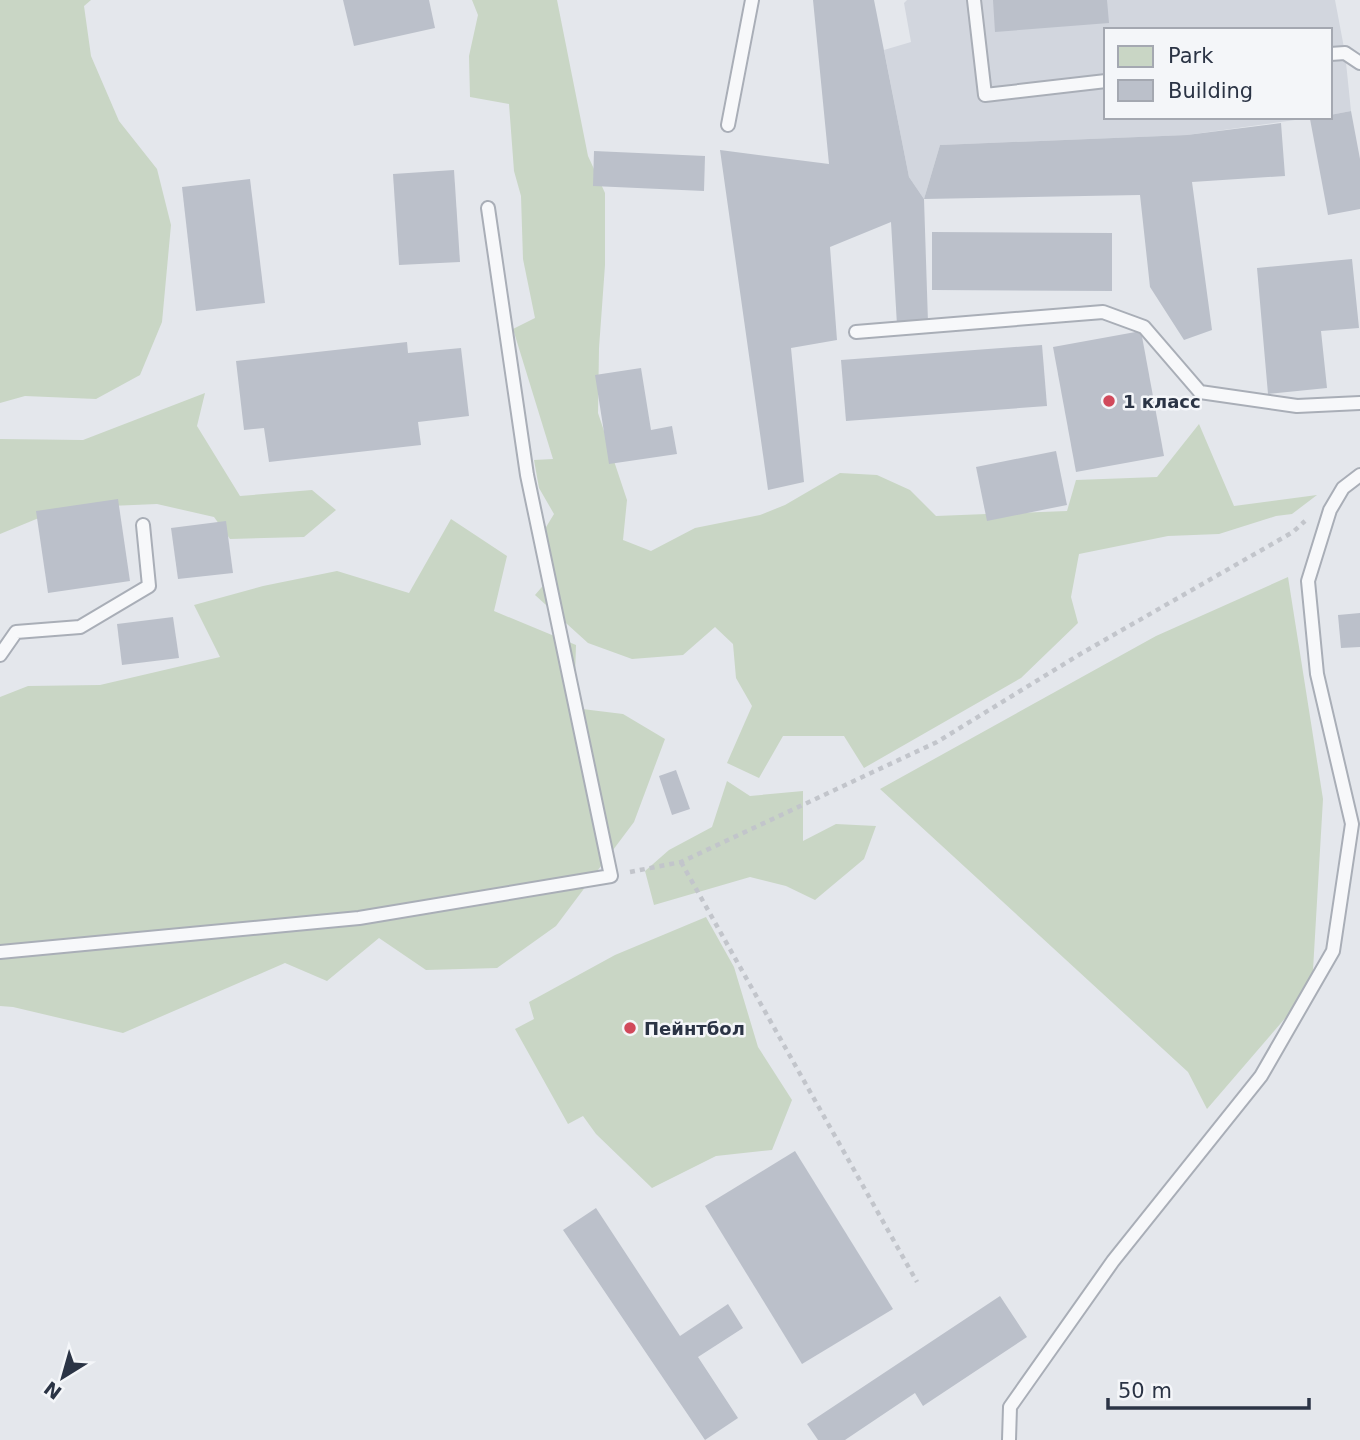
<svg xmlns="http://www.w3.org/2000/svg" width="1360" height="1440" font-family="'DejaVu Sans',sans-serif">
<rect width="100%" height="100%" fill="#e4e7ec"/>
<path fill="#d2d6de" d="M 907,0 L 1335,0 L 1345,53 L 1351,111 L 1330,115 L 1330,30 L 1106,30 L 1106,117 L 1316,117 L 1187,135 L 940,145 L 924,199 L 909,177 L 884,50 L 911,42 L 904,3 Z"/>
<g fill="#c9d6c5">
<path d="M 0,0 L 91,0 L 84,6 L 91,56 L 119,121 L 157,169 L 171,225 L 162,322 L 140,375 L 96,399 L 25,396 L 0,403 Z"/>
<path d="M 472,0 L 557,0 L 588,156 L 605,193 L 605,265 L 599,348 L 598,413 L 627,500 L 623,540 L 651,551 L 695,528 L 760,515 L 785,505 L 840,473 L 877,475 L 910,490 L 936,516 L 1067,511 L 1076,480 L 1157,477 L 1199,424 L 1234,506 L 1317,495 L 1292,514 L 1276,516 L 1219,534 L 1168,536 L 1079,554 L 1071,597 L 1078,623 L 1021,678 L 864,768 L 844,736 L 783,736 L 759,778 L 727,763 L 752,706 L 736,678 L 733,644 L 715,627 L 683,655 L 632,659 L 588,643 L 535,595 L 553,574 L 540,537 L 554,514 L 539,488 L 534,460 L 553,459 L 513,329 L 535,318 L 523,259 L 521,196 L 514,171 L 509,104 L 470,97 L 469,56 L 478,15 Z"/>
<path d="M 205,393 L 197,426 L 240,496 L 312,490 L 336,510 L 304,537 L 230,539 L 214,517 L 157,504 L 63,508 L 0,534 L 0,439 L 83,440 Z"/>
<path d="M 451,519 L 507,556 L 494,611 L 576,645 L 574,708 L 623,714 L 665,739 L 634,822 L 556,926 L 497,968 L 426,970 L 379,938 L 327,981 L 285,963 L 123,1033 L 13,1007 L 0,1006 L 0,697 L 28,686 L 100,685 L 220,657 L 194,605 L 263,586 L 337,571 L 409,593 Z"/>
<path d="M 1288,577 L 1323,799 L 1312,987 L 1207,1109 L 1188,1072 L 880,789 L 1156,636 Z"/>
<path d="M 727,781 L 750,796 L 803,791 L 803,841 L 836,824 L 876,826 L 864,859 L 815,900 L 786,886 L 750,877 L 654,905 L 645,871 L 669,850 L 712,827 Z"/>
<path d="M 706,917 L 734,967 L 758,1047 L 792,1100 L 772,1150 L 716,1156 L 652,1188 L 596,1134 L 583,1116 L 568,1124 L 515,1029 L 534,1019 L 529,1002 L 615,955 Z"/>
</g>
<g fill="#bbc0ca">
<path d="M 343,0 L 429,0 L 435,28 L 354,46 Z"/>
<path d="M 813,0 L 874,0 L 909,177 L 924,199 L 928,322 L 897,325 L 891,222 L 830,247 L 837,340 L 791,348 L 804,482 L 768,490 L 720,150 L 829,164 Z"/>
<path d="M 993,0 L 1107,0 L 1109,23 L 995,32 Z"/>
<path d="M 1351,111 L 1360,159 L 1360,209 L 1328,215 L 1310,119 L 1330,117 L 1330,115 Z"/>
<path d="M 1281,123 L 1285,176 L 1192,182 L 1212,330 L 1184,340 L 1150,287 L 1140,195 L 924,199 L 940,145 L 1187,135 Z"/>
<path d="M 594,151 L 705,156 L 704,191 L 593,186 Z"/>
<path d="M 454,170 L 460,262 L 399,265 L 393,174 Z"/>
<path d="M 250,179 L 265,303 L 196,311 L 182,187 Z"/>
<path d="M 932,232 L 1112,233 L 1112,291 L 932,290 Z"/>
<path d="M 1352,259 L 1359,328 L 1321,331 L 1327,388 L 1268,394 L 1257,268 Z"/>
<path d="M 1141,331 L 1164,456 L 1076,472 L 1053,347 Z"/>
<path d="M 407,342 L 408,353 L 461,348 L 469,416 L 418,422 L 421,445 L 269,462 L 264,428 L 244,430 L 236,361 Z"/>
<path d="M 1042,345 L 1047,406 L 846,421 L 841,360 Z"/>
<path d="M 641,368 L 651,430 L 672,426 L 677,454 L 609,464 L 595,375 Z"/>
<path d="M 1056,451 L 1067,505 L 987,521 L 976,467 Z"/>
<path d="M 118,499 L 130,581 L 48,593 L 36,511 Z"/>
<path d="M 226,521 L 233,573 L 178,579 L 171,528 Z"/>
<path d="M 1360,613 L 1360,647 L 1341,648 L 1338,615 Z"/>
<path d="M 173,617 L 179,658 L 122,665 L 117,624 Z"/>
<path d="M 676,770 L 690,809 L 672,815 L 659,776 Z"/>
<path d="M 795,1151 L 893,1309 L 802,1364 L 705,1206 Z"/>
<path d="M 596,1208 L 680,1336 L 728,1304 L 743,1328 L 698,1357 L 738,1418 L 705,1440 L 563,1230 Z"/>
<path d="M 1000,1296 L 1027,1337 L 923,1406 L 915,1393 L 845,1440 L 818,1440 L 807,1424 Z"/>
</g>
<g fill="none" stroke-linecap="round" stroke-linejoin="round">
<defs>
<g id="service">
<path d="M 974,0 L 985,95 L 1106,81"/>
<path d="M 1330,54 L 1345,53 L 1360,63"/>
<path d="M 728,125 L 752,0"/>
<path d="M 856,332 L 1103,312 L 1144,327 L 1200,392 L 1297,406 L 1360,403"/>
<path d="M 0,655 L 16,632 L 80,627 L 149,586 L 143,525"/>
<path d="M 0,952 L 359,918 L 611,876 L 527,475 L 488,208"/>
<path d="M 1009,1440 L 1010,1407 L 1113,1261 L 1261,1076 L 1333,951 L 1352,824 L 1317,674 L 1308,581 L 1330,510 L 1343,488 L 1360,475"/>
</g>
</defs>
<use href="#service" stroke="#a9aeb7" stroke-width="16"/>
<g stroke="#c2c5cb" stroke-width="4.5" stroke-dasharray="5 5" stroke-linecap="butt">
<path d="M 681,862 L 917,1282"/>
<path d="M 630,872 L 681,862 L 937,742 L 1082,653 L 1293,532 L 1305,521"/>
</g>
<use href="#service" stroke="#f7f8fa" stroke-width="12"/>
</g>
<g fill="#d1495b" stroke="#f4f6f9" stroke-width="2.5">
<circle cx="1109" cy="401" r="7"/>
<circle cx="630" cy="1028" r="7"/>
</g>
<g text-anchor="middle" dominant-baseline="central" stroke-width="5" stroke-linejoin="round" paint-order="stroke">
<g font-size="18" font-weight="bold" fill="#2b3445" stroke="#f4f6f9" text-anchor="start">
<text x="1123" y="401">1 класс</text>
<text x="644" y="1028">Пейнтбол</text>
</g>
</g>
<rect x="1104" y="28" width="228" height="91" fill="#f4f6f9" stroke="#a4a8b1" stroke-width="2"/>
<rect x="1118" y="46" width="35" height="21" fill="#c9d6c5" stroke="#a4a8b1" stroke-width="2"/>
<text x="1168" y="63" font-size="21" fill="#2b3445">Park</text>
<rect x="1118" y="80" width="35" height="21" fill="#bbc0ca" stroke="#a4a8b1" stroke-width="2"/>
<text x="1168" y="98" font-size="21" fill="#2b3445">Building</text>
<g transform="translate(63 1377) rotate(217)" stroke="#f4f6f9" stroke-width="5" paint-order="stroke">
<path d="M0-5L12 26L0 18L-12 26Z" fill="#2b3445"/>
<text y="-10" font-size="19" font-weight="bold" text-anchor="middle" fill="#2b3445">N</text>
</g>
<path d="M1108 1398v10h201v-10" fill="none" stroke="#2b3445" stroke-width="3.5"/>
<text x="1118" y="1398" font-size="21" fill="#2b3445" stroke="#f4f6f9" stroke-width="5" paint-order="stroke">50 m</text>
</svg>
